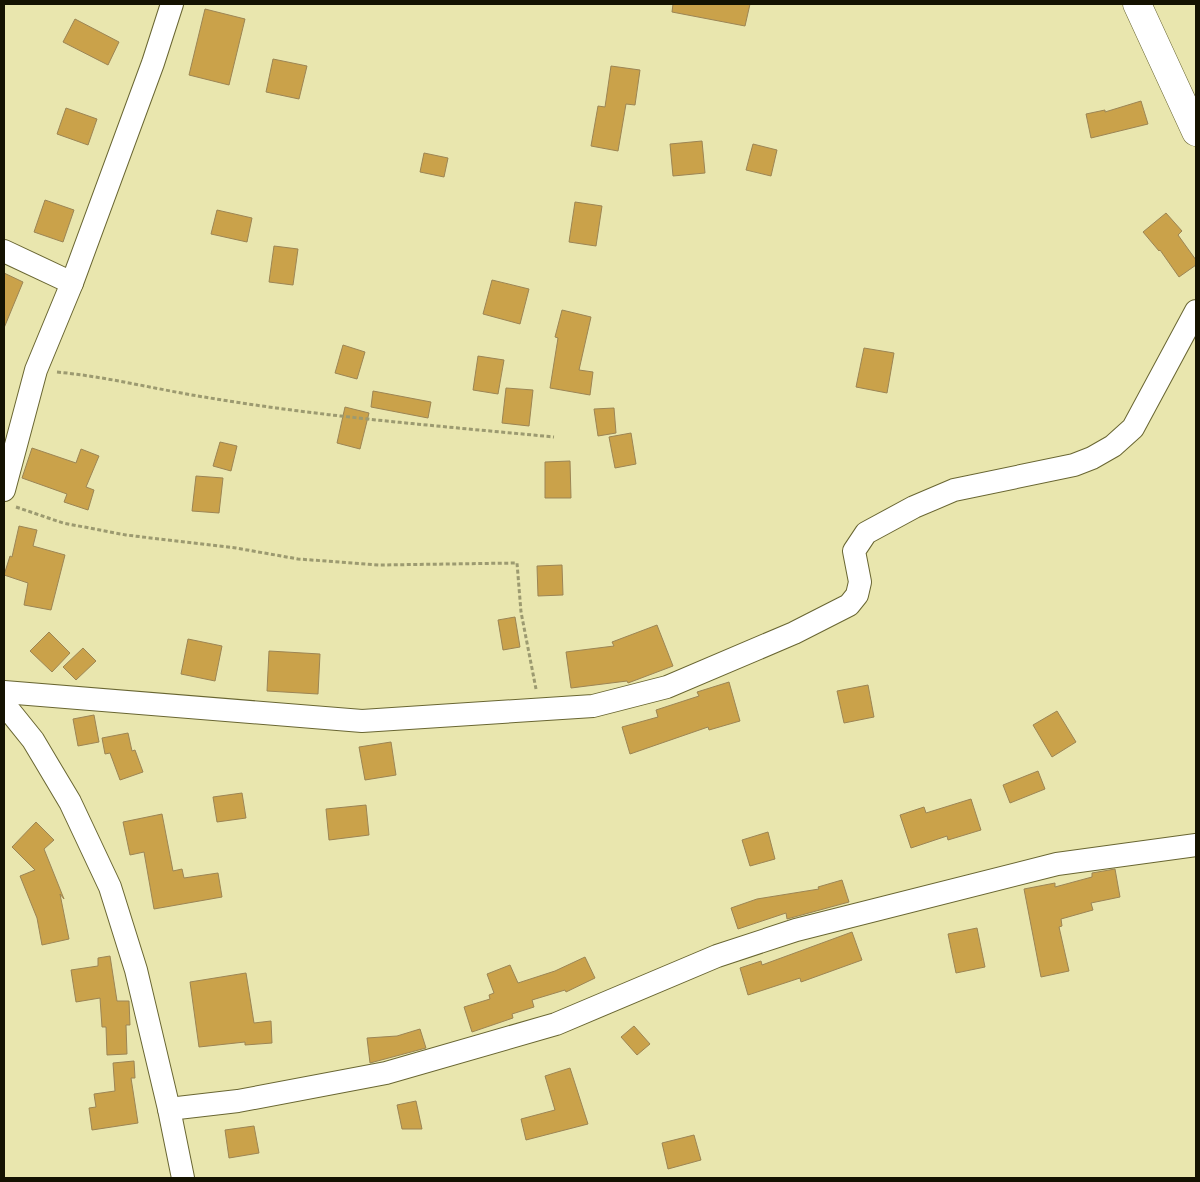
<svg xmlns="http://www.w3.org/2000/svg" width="1200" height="1182" font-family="'Alegreya Sans',sans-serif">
<rect width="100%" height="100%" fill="#e9e6ae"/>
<g fill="#caa24a" stroke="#9c8554">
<path d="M 673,4 L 750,4 L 745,26 L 672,12 Z"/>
<path d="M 205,9 L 245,19 L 229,85 L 189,75 Z"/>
<path d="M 75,19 L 119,42 L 108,65 L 63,42 Z"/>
<path d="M 273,59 L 307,66 L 299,99 L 266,92 Z"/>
<path d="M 611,66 L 640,70 L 635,105 L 626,104 L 618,151 L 591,146 L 598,106 L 605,107 Z"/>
<path d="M 1141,101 L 1148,124 L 1091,138 L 1086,114 L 1105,110 L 1105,112 Z"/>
<path d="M 66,108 L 97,119 L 88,145 L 57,134 Z"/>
<path d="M 702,141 L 705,173 L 673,176 L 670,144 Z"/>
<path d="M 753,144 L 777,150 L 771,176 L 746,170 Z"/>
<path d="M 424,153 L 448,158 L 444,177 L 420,172 Z"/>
<path d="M 45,200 L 74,210 L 63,242 L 34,232 Z"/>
<path d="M 575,202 L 602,206 L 596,246 L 569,242 Z"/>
<path d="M 217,210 L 252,218 L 247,242 L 211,234 Z"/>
<path d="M 1166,213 L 1182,231 L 1178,235 L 1196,260 L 1196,265 L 1179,277 L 1160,250 L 1159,251 L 1143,232 Z"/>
<path d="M 274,246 L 298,249 L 293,285 L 269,282 Z"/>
<path d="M 4,273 L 23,282 L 4,328 Z"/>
<path d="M 492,280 L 529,289 L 520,324 L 483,314 Z"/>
<path d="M 562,310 L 591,317 L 579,370 L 593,372 L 590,395 L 550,388 L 558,338 L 555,337 Z"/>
<path d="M 343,345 L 365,352 L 357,379 L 335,373 Z"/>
<path d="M 864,348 L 894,353 L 887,393 L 856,387 Z"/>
<path d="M 478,356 L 504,360 L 498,394 L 473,390 Z"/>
<path d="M 506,388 L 533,390 L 529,426 L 502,423 Z"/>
<path d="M 373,391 L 431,402 L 428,418 L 371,407 Z"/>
<path d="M 345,407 L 369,413 L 360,449 L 337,443 Z"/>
<path d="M 614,408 L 616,433 L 598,436 L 594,409 Z"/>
<path d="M 631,433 L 636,464 L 615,468 L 609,437 Z"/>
<path d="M 220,442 L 237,446 L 231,471 L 213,466 Z"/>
<path d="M 32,448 L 76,463 L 81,449 L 99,456 L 86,487 L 94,490 L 88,510 L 64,502 L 67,494 L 22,478 Z"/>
<path d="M 570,461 L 571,498 L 545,498 L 545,462 Z"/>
<path d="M 196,476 L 223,478 L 219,513 L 192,511 Z"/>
<path d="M 19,526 L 37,530 L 33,546 L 65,555 L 51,610 L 24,605 L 28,583 L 4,575 L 10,556 L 12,557 Z"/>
<path d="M 562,565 L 563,595 L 538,596 L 537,566 Z"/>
<path d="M 515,617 L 520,647 L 503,650 L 498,620 Z"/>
<path d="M 657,625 L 673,666 L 628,683 L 627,681 L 571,688 L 566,652 L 614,646 L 612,642 Z"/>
<path d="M 49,632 L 70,653 L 52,672 L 30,651 Z"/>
<path d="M 188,639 L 222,646 L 215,681 L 181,674 Z"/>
<path d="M 83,648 L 96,661 L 76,680 L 63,667 Z"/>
<path d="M 269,651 L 320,654 L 318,694 L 267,691 Z"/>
<path d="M 729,682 L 740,721 L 709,730 L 708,727 L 630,754 L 622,727 L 658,717 L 656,710 L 699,696 L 697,692 Z"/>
<path d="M 868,685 L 874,717 L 844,723 L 837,691 Z"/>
<path d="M 1057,711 L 1076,742 L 1052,757 L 1033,725 Z"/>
<path d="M 94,715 L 99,742 L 78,746 L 73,719 Z"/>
<path d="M 128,733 L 132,751 L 135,750 L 143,772 L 120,780 L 110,753 L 105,754 L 102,738 Z"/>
<path d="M 391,742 L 396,775 L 365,780 L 359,747 Z"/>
<path d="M 1038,771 L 1045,789 L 1010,803 L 1003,785 Z"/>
<path d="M 242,793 L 246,818 L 217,822 L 213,797 Z"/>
<path d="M 971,799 L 981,830 L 948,840 L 947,836 L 911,848 L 900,815 L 924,807 L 926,813 Z"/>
<path d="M 366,805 L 369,835 L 329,840 L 326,809 Z"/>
<path d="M 162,814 L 173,871 L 182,869 L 184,878 L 218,873 L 222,897 L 154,909 L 144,852 L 130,855 L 123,822 Z"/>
<path d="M 36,822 L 54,840 L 44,849 L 64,899 L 60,894 L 69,939 L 42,945 L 37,918 L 20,876 L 35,870 L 12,847 Z"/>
<path d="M 768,832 L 775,859 L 750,866 L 742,840 Z"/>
<path d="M 1115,869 L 1120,897 L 1091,903 L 1093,910 L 1061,919 L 1062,926 L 1059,927 L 1069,971 L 1041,977 L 1024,889 L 1055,883 L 1055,887 L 1092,877 L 1092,873 Z"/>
<path d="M 842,880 L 849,902 L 787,919 L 786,913 L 738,929 L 731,908 L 757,899 L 819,889 L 818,887 Z"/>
<path d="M 977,928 L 985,967 L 956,973 L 948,934 Z"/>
<path d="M 852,932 L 862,960 L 801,982 L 800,978 L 748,995 L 740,968 L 761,961 L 762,965 Z"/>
<path d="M 110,956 L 117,1001 L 129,1001 L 130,1025 L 126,1025 L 127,1054 L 107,1055 L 106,1027 L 102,1027 L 100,998 L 76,1002 L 71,970 L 98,966 L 98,958 Z"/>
<path d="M 585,957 L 595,978 L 566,992 L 565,990 L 532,1000 L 534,1007 L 512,1014 L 513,1018 L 472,1032 L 464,1007 L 490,999 L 489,995 L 494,993 L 487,974 L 510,965 L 518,983 L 555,971 Z"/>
<path d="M 246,973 L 254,1023 L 271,1021 L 272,1043 L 245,1045 L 245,1042 L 199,1047 L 190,982 Z"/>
<path d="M 634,1026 L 650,1044 L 637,1055 L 621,1037 Z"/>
<path d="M 420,1029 L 426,1048 L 370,1063 L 367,1038 L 397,1036 Z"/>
<path d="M 134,1061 L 135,1078 L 131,1078 L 138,1123 L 92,1130 L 89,1108 L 96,1107 L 94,1094 L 115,1091 L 113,1063 Z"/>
<path d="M 570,1068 L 588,1124 L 526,1140 L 521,1119 L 555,1110 L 545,1076 Z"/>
<path d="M 416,1101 L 422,1129 L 402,1129 L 397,1105 Z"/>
<path d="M 254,1126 L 259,1153 L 229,1158 L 225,1130 Z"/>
<path d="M 694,1135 L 701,1160 L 668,1169 L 662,1143 Z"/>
</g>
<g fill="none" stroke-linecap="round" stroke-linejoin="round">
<defs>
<g id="minor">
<path d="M 4,251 L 72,283"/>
<path d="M 4,490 L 36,370 L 72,283 L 153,63 L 172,4"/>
<path d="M 4,692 L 362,721 L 593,706 L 667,687 L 794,633 L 849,605 L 857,595 L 860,582 L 854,551 L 866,533 L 914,507 L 954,490 L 1074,465 L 1092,458 L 1113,446 L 1133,428 L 1196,311"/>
<path d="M 4,704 L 33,740 L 70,802 L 110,887 L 136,970 L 169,1109 L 183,1178"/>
<path d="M 169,1109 L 238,1101 L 386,1073 L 556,1024 L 717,956 L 796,930 L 1057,864 L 1196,845"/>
</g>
<path id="tertiary" d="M 1137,4 L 1196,132"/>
</defs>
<use href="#minor" stroke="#696632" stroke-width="24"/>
<use href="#tertiary" stroke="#696632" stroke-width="29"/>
<g stroke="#9c9a70" stroke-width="3" stroke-dasharray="4 2.5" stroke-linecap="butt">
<path d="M 57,372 C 109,377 159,390 210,398 C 324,417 439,426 554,437"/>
<path d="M 16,507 L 63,523 L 126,535 L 236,548 L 298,559 L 379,565 L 517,563 L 521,612 L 536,689"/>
</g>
<use href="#minor" stroke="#fff" stroke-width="22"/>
<use href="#tertiary" stroke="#fff" stroke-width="28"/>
</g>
<rect width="1200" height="1182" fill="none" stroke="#141201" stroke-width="10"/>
</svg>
